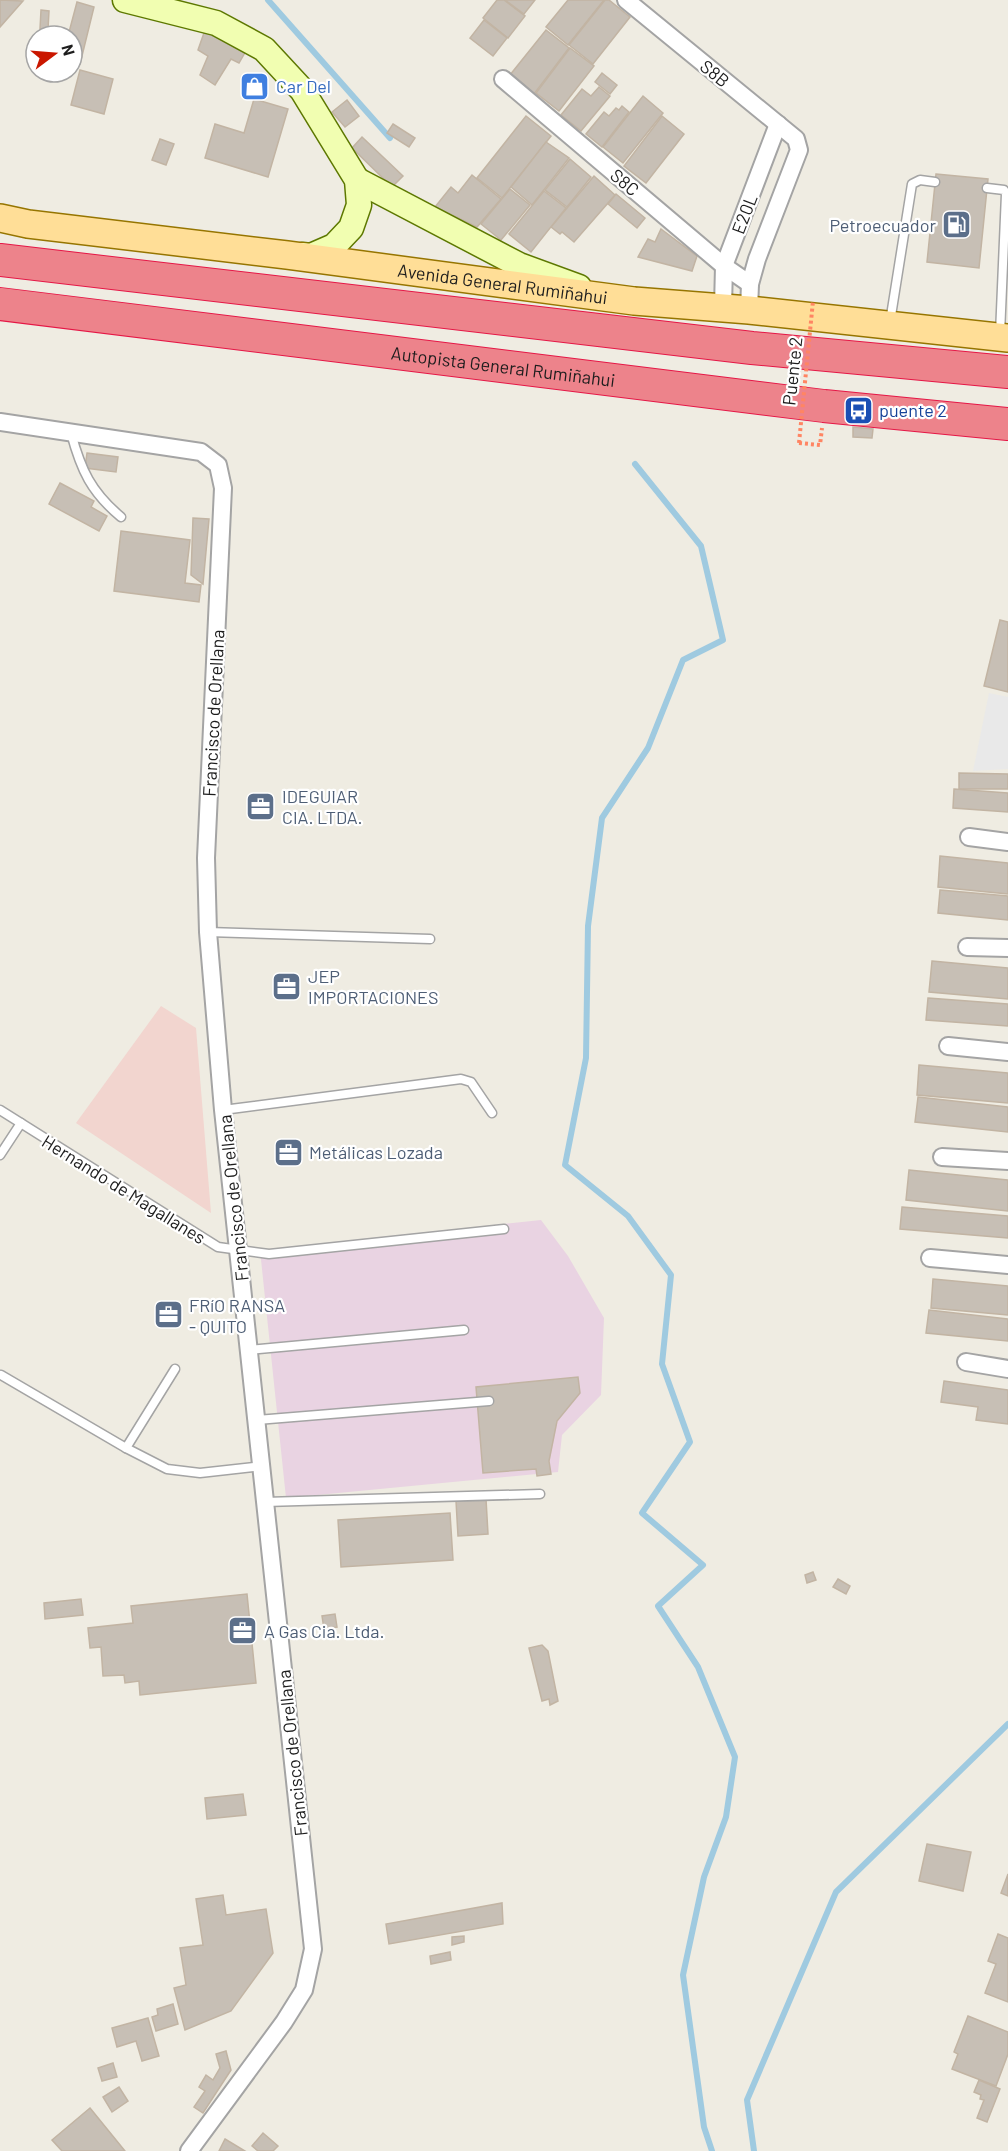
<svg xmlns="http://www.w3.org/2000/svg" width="1008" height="2151" font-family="Barlow,sans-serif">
<rect width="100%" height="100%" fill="#efece2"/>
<path fill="#f2d5cf" d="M 161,1006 L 196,1028 L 211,1213 L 76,1123 Z"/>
<path fill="#e9d3e2" d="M 541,1220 L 568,1256 L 604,1318 L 601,1395 L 562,1435 L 558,1472 L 286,1498 L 260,1250 Z"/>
<path fill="#e9e9e9" d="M 989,693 L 1008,697 L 1008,769 L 973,771 Z"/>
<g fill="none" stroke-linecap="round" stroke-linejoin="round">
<g stroke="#9fcae0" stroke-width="6">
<path d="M 268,0 L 390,138"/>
<path d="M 635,464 L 701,546 L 723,640 L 683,660 L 648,748 L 602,818 L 588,926 L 586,1058 L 565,1165 L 628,1216 L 671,1275 L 662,1364 L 690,1442 L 642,1513 L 703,1565 L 658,1606 L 698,1667 L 735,1757 L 726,1817 L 704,1877 L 683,1975 L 704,2127 L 712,2151"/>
<path d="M 754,2151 L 747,2100 L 836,1892 L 1008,1724"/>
</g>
</g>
<g fill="#c7bfb5" stroke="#c2b4a3" stroke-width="1.5">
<path d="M 0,0 L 23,1 L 0,27 Z"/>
<path d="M 497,0 L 504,0 L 525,16 L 508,38 L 483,18 Z"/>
<path d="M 505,0 L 535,0 L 524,14 Z"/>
<path d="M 568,0 L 604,0 L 568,45 L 546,27 Z"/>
<path d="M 605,0 L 609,0 L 630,17 L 593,64 L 569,45 Z"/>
<path d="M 77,2 L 94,7 L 80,64 L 72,61 L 72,36 L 68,36 Z"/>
<path d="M 41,10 L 49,11 L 48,29 L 40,29 Z"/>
<path d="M 484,20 L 507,38 L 493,56 L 470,38 Z"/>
<path d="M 205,30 L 247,49 L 239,63 L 231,59 L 215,85 L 200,75 L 208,56 L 198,50 Z"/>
<path d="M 546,30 L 569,48 L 534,94 L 510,75 Z"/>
<path d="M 570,48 L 594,66 L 559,111 L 536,93 Z"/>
<path d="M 80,70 L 113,79 L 104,114 L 71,105 Z"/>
<path d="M 602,73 L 617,85 L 610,94 L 595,82 Z"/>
<path d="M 599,87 L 610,96 L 581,131 L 561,115 L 582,89 L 591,96 Z"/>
<path d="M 643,96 L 663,113 L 623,163 L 603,147 Z"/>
<path d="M 254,99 L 288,109 L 268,177 L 205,158 L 215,124 L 244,133 Z"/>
<path d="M 347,100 L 359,116 L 345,127 L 332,112 Z"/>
<path d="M 622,106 L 629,112 L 602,147 L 586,134 L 604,112 L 609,116 L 616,108 L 619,110 Z"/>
<path d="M 526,116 L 551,136 L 502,198 L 477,178 Z"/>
<path d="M 662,116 L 684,134 L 646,183 L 624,166 Z"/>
<path d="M 393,124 L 415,138 L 409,147 L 387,133 Z"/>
<path d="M 362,137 L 403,176 L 392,187 L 352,148 Z"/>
<path d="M 160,139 L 174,144 L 166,165 L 152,160 Z"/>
<path d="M 546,142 L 569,158 L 532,205 L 511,187 Z"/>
<path d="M 570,159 L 591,177 L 567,207 L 545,190 Z"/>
<path d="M 936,174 L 988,179 L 979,268 L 927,262 Z"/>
<path d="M 472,175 L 501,199 L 477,227 L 435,207 L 451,187 L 458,193 Z"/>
<path d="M 594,176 L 615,195 L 574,242 L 562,232 L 560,234 L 551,227 Z"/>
<path d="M 510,189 L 530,205 L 501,240 L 481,224 Z"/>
<path d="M 544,191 L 566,208 L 531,252 L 509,234 Z"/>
<path d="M 616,194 L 645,218 L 637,228 L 608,204 Z"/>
<path d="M 661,229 L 697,256 L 692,271 L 638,257 L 648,239 L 655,242 Z"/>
<path d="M 853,427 L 873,429 L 872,438 L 853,437 Z"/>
<path d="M 87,453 L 118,457 L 116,472 L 85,468 Z"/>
<path d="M 60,483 L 94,501 L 91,507 L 107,516 L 99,531 L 49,504 Z"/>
<path d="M 193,518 L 209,519 L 203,584 L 191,575 Z"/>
<path d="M 121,531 L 190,540 L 185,583 L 201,585 L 199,602 L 114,591 Z"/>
<path d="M 1000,620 L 1008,622 L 1008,692 L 984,686 Z"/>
<path d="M 959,773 L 1008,774 L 1008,789 L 959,789 Z"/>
<path d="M 954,789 L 1008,793 L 1008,812 L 953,808 Z"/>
<path d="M 940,856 L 1008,863 L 1008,894 L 938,887 Z"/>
<path d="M 940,890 L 1008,896 L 1008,920 L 938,913 Z"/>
<path d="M 932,961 L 1008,968 L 1008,999 L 929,992 Z"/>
<path d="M 928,998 L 1008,1004 L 1008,1026 L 926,1020 Z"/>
<path d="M 919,1065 L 1008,1073 L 1008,1103 L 917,1095 Z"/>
<path d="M 918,1097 L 1008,1107 L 1008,1132 L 915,1122 Z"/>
<path d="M 909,1170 L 1008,1180 L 1008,1211 L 906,1200 Z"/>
<path d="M 902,1207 L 1008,1216 L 1008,1238 L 900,1229 Z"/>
<path d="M 933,1279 L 1008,1286 L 1008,1315 L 931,1308 Z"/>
<path d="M 929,1310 L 1008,1319 L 1008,1341 L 926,1333 Z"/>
<path d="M 578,1377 L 580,1393 L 557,1421 L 549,1461 L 551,1474 L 537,1476 L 536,1469 L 483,1473 L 476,1387 Z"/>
<path d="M 944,1381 L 1008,1390 L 1008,1424 L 976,1420 L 978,1407 L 941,1402 Z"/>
<path d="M 486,1499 L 488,1534 L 458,1536 L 456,1501 Z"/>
<path d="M 450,1513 L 453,1560 L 341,1567 L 338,1520 Z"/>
<path d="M 813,1572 L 816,1580 L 807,1583 L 805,1575 Z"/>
<path d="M 838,1579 L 850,1586 L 846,1594 L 833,1587 Z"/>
<path d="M 247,1594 L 256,1683 L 140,1695 L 139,1681 L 125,1683 L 124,1675 L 103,1676 L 101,1647 L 90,1648 L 88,1628 L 133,1623 L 131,1606 Z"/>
<path d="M 81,1599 L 83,1615 L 45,1619 L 44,1603 Z"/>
<path d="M 335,1614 L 337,1627 L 324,1629 L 322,1616 Z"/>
<path d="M 542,1645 L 548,1651 L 558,1701 L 550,1705 L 549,1699 L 542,1701 L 529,1648 Z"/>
<path d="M 243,1794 L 246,1815 L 207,1819 L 205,1798 Z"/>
<path d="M 927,1844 L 971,1852 L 963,1891 L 919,1881 Z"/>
<path d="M 1008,1874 L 1008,1896 L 1001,1893 Z"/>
<path d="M 223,1895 L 226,1915 L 266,1909 L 273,1953 L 231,2011 L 185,2030 L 174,1988 L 186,1985 L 180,1948 L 203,1945 L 196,1899 Z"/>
<path d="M 502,1903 L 503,1924 L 389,1944 L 386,1924 Z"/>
<path d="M 998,1934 L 1008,1938 L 1008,2002 L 985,1993 L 996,1964 L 988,1961 Z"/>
<path d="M 464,1936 L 464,1942 L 452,1945 L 452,1937 Z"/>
<path d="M 450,1952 L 451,1960 L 431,1964 L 430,1956 Z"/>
<path d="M 173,2004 L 178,2024 L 156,2031 L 152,2017 L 158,2015 L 157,2009 Z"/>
<path d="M 968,2016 L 1008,2032 L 1008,2054 L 996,2086 L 952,2069 L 958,2054 L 954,2052 Z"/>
<path d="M 148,2018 L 159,2056 L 142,2061 L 136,2041 L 117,2047 L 112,2028 Z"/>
<path d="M 226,2051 L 231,2070 L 203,2113 L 194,2107 L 205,2091 L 199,2087 L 206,2075 L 213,2080 L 220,2068 L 216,2054 Z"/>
<path d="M 113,2063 L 117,2077 L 102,2081 L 98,2068 Z"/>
<path d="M 979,2080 L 1000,2089 L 987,2122 L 977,2118 L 984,2100 L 980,2099 L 981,2095 L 974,2092 Z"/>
<path d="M 119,2087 L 128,2101 L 112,2112 L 103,2097 Z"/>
<path d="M 90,2108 L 125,2151 L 62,2151 L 52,2140 Z"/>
<path d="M 263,2133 L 278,2146 L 273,2151 L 258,2151 L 252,2146 Z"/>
<path d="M 225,2139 L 245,2151 L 219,2151 Z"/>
</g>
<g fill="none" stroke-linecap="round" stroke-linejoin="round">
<defs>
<g id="lane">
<path d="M 987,188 L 1004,190 L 1006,194 L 1000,334"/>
<path d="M 890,322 L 912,184 L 920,180 L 935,182"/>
<path d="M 71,433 C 81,470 91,492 121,517"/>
<path d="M 208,932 L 430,939"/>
<path d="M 0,1110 L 218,1247 L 269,1254 L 504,1229"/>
<path d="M 223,1110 L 461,1079 L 471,1082 L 492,1113"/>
<path d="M 0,1155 L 21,1123"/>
<path d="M 249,1350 L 464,1330"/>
<path d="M 1,1375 L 126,1448 L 167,1469 L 200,1473 L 262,1466"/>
<path d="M 257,1420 L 489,1401"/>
<path d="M 126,1448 L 175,1369"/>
<path d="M 265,1502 L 540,1494"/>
</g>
<g id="street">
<path d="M 626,0 L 796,139 L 799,150 L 757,259 L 750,284 L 749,310"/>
<path d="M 503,79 L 724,266 L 750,284"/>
<path d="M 723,307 L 724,266 L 778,124"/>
<path d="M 0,422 L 201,452 L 218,465 L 223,488 L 206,858 L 208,932 L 223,1110 L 313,1949 L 304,1990 L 284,2022 L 189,2151"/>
<path d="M 969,837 L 1008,842"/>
<path d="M 967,947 L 1008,948"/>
<path d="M 948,1046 L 1008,1052"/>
<path d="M 942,1157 L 1008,1161"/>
<path d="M 930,1258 L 1008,1265"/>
<path d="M 966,1362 L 1008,1369"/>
</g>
<g id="secondary">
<path d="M 125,0 L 216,23 L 264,49 L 302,90 L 357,180 L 359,205 L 351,228 L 334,246 L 311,256 L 302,255"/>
<path d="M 357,180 L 519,265 L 579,287"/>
</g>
<g id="primary">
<path id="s1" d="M 0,218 L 28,224 L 287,255 L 634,301 L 749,310 L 1008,338"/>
</g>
<g id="highway">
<path d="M 0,260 L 752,348 L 1008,372"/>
<path id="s2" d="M 0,304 L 824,406 L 1008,424"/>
</g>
</defs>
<use href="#lane" stroke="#a4a4a4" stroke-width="11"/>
<use href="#street" stroke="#a4a4a4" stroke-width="20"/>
<use href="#secondary" stroke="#5d7800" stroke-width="27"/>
<use href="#primary" stroke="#967500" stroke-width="30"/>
<use href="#highway" stroke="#e51746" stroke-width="34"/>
<path stroke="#ff8563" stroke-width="4" stroke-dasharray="3 3" stroke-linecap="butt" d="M 799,443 L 820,445 L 822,428"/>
<use href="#lane" stroke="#fff" stroke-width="8"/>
<use href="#street" stroke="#fff" stroke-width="16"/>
<use href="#secondary" stroke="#f1feb1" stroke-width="24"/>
<use href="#primary" stroke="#ffde97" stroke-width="27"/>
<use href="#highway" stroke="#ed838b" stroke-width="32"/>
<path stroke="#ff8563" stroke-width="4" stroke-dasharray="3 3" stroke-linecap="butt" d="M 799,443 L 813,301"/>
</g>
<defs>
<symbol id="shop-square" viewBox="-11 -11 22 22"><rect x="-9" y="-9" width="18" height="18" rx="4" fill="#3f7fe0" stroke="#fff"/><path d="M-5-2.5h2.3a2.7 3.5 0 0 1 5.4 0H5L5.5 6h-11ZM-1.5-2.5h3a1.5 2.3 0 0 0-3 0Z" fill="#fff"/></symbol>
<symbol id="fuel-square" viewBox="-11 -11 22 22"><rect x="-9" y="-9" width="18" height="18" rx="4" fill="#5c6f8a" stroke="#fff"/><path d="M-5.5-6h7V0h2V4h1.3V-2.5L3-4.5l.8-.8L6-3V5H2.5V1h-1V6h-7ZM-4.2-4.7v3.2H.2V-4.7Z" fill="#fff"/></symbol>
<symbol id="bus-square" viewBox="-11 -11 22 22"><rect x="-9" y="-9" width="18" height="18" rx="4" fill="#1a4fb4" stroke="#fff"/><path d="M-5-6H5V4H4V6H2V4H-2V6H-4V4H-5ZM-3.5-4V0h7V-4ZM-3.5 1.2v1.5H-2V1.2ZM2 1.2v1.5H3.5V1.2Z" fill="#fff"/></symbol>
<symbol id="office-square" viewBox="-11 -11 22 22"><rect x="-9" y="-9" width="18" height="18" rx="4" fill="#5c6f8a" stroke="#fff"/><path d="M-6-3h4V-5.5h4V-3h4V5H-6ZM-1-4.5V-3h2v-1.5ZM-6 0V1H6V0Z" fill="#fff"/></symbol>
</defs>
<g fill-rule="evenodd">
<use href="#shop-square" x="238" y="70" width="33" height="33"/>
<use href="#fuel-square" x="940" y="208" width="33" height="33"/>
<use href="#bus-square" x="842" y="394" width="33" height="33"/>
<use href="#office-square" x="244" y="790" width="33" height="33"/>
<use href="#office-square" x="270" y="970" width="33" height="33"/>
<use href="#office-square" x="272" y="1136" width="33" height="33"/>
<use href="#office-square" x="152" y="1298" width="33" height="33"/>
<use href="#office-square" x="226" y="1614" width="33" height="33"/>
</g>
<g text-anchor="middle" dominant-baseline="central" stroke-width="4.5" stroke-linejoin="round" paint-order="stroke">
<g font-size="18" fill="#1d1d1d" stroke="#fff">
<text transform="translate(715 73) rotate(39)">S8B</text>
<text transform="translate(625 182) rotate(40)">S8C</text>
<text transform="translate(744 214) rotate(-69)">E20L</text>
<text stroke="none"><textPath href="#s1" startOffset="507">Avenida General Rumiñahui</textPath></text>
<text stroke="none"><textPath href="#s2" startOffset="507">Autopista General Rumiñahui</textPath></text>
<text transform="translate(792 371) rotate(-84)">Puente 2</text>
<text transform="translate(213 713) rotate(-87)">Francisco de Orellana</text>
<text transform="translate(124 1189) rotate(32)">Hernando de Magallanes</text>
<text transform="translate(233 1198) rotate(-96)">Francisco de Orellana</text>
<text transform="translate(292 1753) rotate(-96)">Francisco de Orellana</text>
</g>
<g font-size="18" fill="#366cbe" stroke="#fff" text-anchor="start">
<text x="276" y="86">Car Del</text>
</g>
<g font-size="18" fill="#4e5e75" stroke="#fff" text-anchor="start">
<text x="936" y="225" text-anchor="end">Petroecuador</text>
<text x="282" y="796">IDEGUIAR<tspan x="282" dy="21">CIA. LTDA.</tspan></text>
<text x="308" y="976">JEP<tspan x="308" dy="21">IMPORTACIONES</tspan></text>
<text x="309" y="1152">Metálicas Lozada</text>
<text x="189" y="1305">FRíO RANSA<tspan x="189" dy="21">- QUITO</tspan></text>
<text x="264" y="1631">A Gas Cia. Ltda.</text>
</g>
<g font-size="18" fill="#164399" stroke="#fff" text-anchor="start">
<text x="879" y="410">puente 2</text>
</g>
</g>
<g transform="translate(54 54) rotate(74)"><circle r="28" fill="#ffffff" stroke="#a5a5a5" stroke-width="1.5"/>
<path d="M0-4.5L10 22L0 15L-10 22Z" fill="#ca1700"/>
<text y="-9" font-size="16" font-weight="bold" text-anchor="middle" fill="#1d1d1d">N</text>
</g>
</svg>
